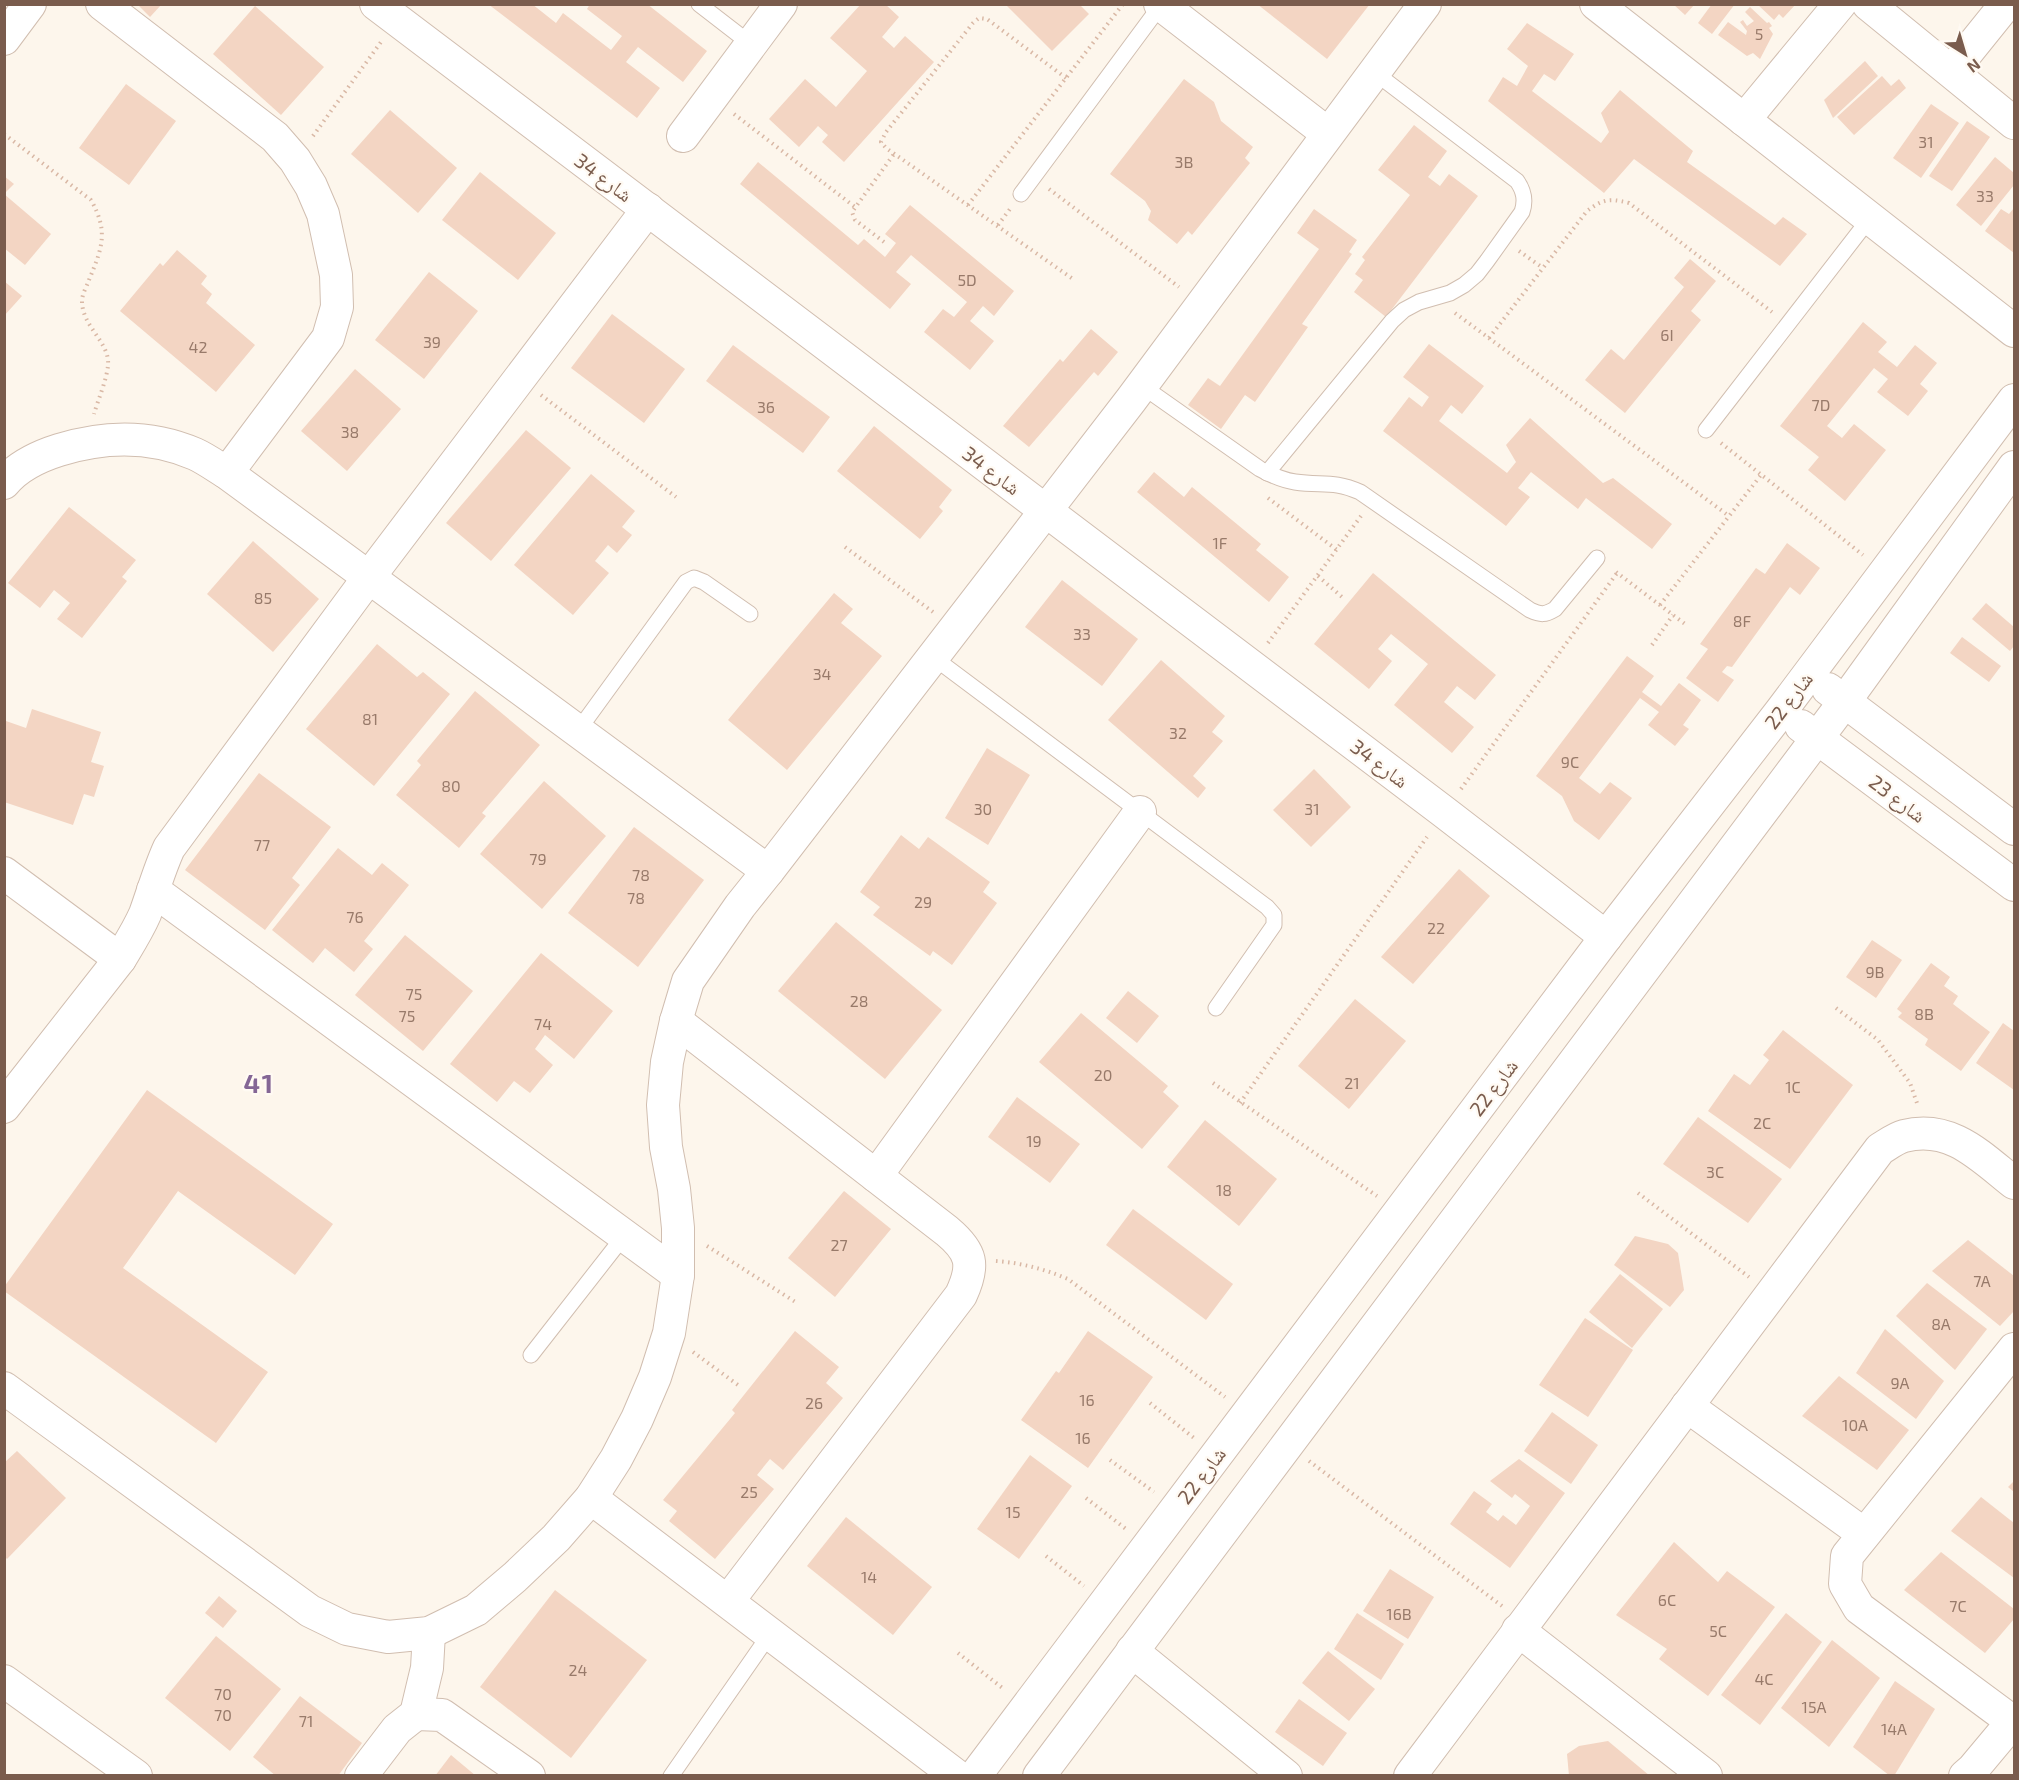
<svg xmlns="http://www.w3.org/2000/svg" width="2019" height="1780" font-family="'Exo 2','Noto Naskh Arabic',sans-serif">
<rect width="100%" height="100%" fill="#fdf6ec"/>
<g fill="#f3d5c3">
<path d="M 137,4 L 162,4 L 150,17 Z"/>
<path d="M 488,4 L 532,4 L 556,23 L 563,13 L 611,50 L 622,36 L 587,9 L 590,4 L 647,4 L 707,51 L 683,82 L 638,47 L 626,62 L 660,88 L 637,118 Z"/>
<path d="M 861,4 L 885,4 L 899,17 L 882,37 L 894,48 L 905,36 L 934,62 L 844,162 L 822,142 L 828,135 L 818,126 L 799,147 L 769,119 L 805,79 L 836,107 L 867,71 L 830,38 Z"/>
<path d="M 1005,4 L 1079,4 L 1089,14 L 1052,51 Z"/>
<path d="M 1257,4 L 1370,4 L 1327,59 Z"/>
<path d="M 1673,4 L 1695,4 L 1685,15 Z"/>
<path d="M 1712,4 L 1735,4 L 1712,34 L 1698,23 Z"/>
<path d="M 1757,4 L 1796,4 L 1783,18 L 1779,14 L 1774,20 Z"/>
<path d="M 255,6 L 324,67 L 281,115 L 213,54 Z"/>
<path d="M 1750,7 L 1767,23 L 1769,22 L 1772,26 L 1769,28 L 1773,34 L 1760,59 L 1753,53 L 1747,56 L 1718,35 L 1728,22 L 1746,35 L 1747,31 L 1740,22 L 1743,20 L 1747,26 L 1754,21 L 1745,12 Z"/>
<path d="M 1527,23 L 1574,54 L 1555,81 L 1544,74 L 1532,91 L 1601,143 L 1609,132 L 1601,113 L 1620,90 L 1693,151 L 1687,162 L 1775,225 L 1783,217 L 1807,234 L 1780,266 L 1634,159 L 1604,193 L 1488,101 L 1503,77 L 1517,86 L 1528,66 L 1507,49 Z"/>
<path d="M 1865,61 L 1878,76 L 1833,118 L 1824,100 Z"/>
<path d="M 1882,76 L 1891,86 L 1899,79 L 1906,88 L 1854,135 L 1837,117 Z"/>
<path d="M 1184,79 L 1214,102 L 1221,121 L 1253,147 L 1245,158 L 1250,163 L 1192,235 L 1188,231 L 1177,244 L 1148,220 L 1151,211 L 1145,201 L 1110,174 Z"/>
<path d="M 126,84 L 176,121 L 129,185 L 79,148 Z"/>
<path d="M 1931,104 L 1959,123 L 1921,178 L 1893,158 Z"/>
<path d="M 390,110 L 457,168 L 418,213 L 351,154 Z"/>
<path d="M 1967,121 L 1990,137 L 1952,191 L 1929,176 Z"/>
<path d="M 1414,125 L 1447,151 L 1428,177 L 1440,186 L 1449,174 L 1478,196 L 1386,317 L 1354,292 L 1363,280 L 1355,274 L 1365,260 L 1362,257 L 1410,195 L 1378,170 Z"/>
<path d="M 1995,157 L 2014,173 L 2014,185 L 1981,226 L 1956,205 Z"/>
<path d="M 758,162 L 858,245 L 864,239 L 885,257 L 896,243 L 885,234 L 910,205 L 1014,291 L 994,316 L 983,306 L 970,321 L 994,341 L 970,370 L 924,332 L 943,309 L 954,317 L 967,302 L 911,255 L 896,272 L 911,284 L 890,309 L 740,184 Z"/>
<path d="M 480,172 L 556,233 L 518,280 L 442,220 Z"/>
<path d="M 4,176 L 14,184 L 4,194 Z"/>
<path d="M 4,194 L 51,234 L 25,265 L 4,248 Z"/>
<path d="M 2014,208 L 2014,253 L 1985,231 L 2001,209 L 2009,214 Z"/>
<path d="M 1314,209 L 1357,240 L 1349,252 L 1352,254 L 1302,324 L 1308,327 L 1255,402 L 1245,395 L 1221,429 L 1188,405 L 1208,378 L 1220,386 L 1319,249 L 1297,233 Z"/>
<path d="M 177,250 L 207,276 L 201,284 L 212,294 L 206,303 L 255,345 L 216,392 L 120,311 L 160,263 L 163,266 Z"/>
<path d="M 1690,259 L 1716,281 L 1691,311 L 1701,320 L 1625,413 L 1585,380 L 1611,349 L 1624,360 L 1684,287 L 1674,278 Z"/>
<path d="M 429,272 L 478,311 L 424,379 L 375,340 Z"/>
<path d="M 4,281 L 22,296 L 4,316 Z"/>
<path d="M 612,314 L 685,369 L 644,423 L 571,368 Z"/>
<path d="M 1863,322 L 1887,342 L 1878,352 L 1897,367 L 1915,345 L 1937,363 L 1920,384 L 1928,391 L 1908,416 L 1877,392 L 1888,379 L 1874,368 L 1827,426 L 1842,438 L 1854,424 L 1886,450 L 1845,501 L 1808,470 L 1819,457 L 1780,426 Z"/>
<path d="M 1091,329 L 1118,352 L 1098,376 L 1094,372 L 1029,447 L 1003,426 L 1060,359 L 1063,362 Z"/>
<path d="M 1429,344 L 1484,386 L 1462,414 L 1451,405 L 1439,421 L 1507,473 L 1516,462 L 1506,445 L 1530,418 L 1603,483 L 1613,478 L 1672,524 L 1652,549 L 1586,498 L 1578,509 L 1531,472 L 1518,488 L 1530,497 L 1506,526 L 1383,431 L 1409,397 L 1422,407 L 1429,397 L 1403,377 Z"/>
<path d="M 733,345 L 830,417 L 803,453 L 706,381 Z"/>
<path d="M 355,369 L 401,409 L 347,471 L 301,431 Z"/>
<path d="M 874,426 L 952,490 L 939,507 L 943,511 L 920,539 L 837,471 Z"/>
<path d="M 526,430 L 571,468 L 491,561 L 446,523 Z"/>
<path d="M 1154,472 L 1184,497 L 1192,487 L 1261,544 L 1256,550 L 1289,577 L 1269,602 L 1137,492 Z"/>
<path d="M 591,474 L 635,511 L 622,527 L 632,535 L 617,553 L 608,545 L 595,561 L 609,573 L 573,615 L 514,565 Z"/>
<path d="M 69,507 L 136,560 L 122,577 L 127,581 L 82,638 L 57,619 L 70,603 L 54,590 L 40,608 L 8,583 Z"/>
<path d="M 253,541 L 319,599 L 273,652 L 207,594 Z"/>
<path d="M 1787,543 L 1820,568 L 1800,595 L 1790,587 L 1732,667 L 1727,666 L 1722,672 L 1734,680 L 1718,702 L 1686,678 L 1708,649 L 1700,644 L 1756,568 L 1765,574 Z"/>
<path d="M 1373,573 L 1496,675 L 1475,700 L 1457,686 L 1444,702 L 1474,727 L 1452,753 L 1394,705 L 1428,664 L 1391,634 L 1378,649 L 1392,661 L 1369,689 L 1314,644 Z"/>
<path d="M 1062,580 L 1138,639 L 1102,686 L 1025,627 Z"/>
<path d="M 834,593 L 853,609 L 841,623 L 882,656 L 787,770 L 728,720 Z"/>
<path d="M 1986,603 L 2014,627 L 2014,646 L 2010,651 L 1972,619 Z"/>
<path d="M 1962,637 L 2001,666 L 1989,682 L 1950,653 Z"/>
<path d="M 377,644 L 417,677 L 423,672 L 450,694 L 374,786 L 306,729 Z"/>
<path d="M 1627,656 L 1654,676 L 1642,692 L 1661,706 L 1679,683 L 1701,700 L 1683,725 L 1689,729 L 1675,746 L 1648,725 L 1659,712 L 1640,698 L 1579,778 L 1600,794 L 1610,782 L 1632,798 L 1599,840 L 1574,821 L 1562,796 L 1536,776 Z"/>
<path d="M 1161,660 L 1225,716 L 1212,732 L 1223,741 L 1193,776 L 1206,788 L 1198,798 L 1108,720 Z"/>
<path d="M 475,691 L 540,745 L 482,813 L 486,816 L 459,848 L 396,795 L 421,765 L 417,761 Z"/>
<path d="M 32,709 L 101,732 L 91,762 L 104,766 L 94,797 L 84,794 L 73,825 L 4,802 L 4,725 L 6,721 L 26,728 Z"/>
<path d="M 987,748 L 1030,775 L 988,845 L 945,818 Z"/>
<path d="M 1314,769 L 1351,807 L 1311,847 L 1273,810 Z"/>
<path d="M 259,773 L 331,827 L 292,878 L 300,885 L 265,930 L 185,870 Z"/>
<path d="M 544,781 L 606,836 L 542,909 L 480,854 Z"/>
<path d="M 634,827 L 704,880 L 638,967 L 568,913 Z"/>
<path d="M 901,835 L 919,849 L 928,837 L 990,882 L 983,892 L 997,903 L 952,965 L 933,951 L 930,956 L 873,915 L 880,907 L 860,892 Z"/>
<path d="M 338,848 L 372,875 L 382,863 L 409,885 L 364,941 L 373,949 L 354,972 L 325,948 L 313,963 L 272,930 Z"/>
<path d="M 1459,869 L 1490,896 L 1413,984 L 1381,957 Z"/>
<path d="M 836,922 L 942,1010 L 885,1079 L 778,991 Z"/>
<path d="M 405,935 L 473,991 L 423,1051 L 355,995 Z"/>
<path d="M 1872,940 L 1902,960 L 1876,998 L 1846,977 Z"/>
<path d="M 541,953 L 613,1011 L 574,1059 L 545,1035 L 535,1049 L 553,1065 L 530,1093 L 514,1081 L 497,1102 L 450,1064 Z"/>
<path d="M 1931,963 L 1950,977 L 1944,986 L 1958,996 L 1953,1004 L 1990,1032 L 1961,1071 L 1925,1045 L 1928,1039 L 1898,1017 L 1902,1013 L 1897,1009 Z"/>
<path d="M 1128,991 L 1159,1016 L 1137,1043 L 1106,1018 Z"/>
<path d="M 1355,999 L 1406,1041 L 1349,1109 L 1298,1066 Z"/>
<path d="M 1081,1013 L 1168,1086 L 1163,1092 L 1179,1106 L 1142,1149 L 1039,1062 Z"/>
<path d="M 2003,1023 L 2014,1031 L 2014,1090 L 1976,1063 Z"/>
<path d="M 1783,1030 L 1853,1085 L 1790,1169 L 1708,1111 L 1734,1074 L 1750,1085 L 1769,1060 L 1763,1055 Z"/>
<path d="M 147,1090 L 333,1224 L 295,1275 L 178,1191 L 123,1268 L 268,1372 L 216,1443 L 4,1291 L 4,1287 Z"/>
<path d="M 1017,1097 L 1080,1144 L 1050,1183 L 988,1137 Z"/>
<path d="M 1698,1117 L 1782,1179 L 1748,1223 L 1663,1164 Z"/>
<path d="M 1205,1120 L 1277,1179 L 1239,1226 L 1167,1167 Z"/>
<path d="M 844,1191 L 891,1229 L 835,1297 L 788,1258 Z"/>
<path d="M 1133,1209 L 1233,1284 L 1206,1320 L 1106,1245 Z"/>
<path d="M 1635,1236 L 1668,1244 L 1678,1253 L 1684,1290 L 1670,1307 L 1614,1265 Z"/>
<path d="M 1968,1240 L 2014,1276 L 2014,1311 L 2000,1326 L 1932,1271 Z"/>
<path d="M 1620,1274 L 1663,1309 L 1632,1348 L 1589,1312 Z"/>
<path d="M 1927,1283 L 1987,1329 L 1955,1370 L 1896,1316 Z"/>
<path d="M 1585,1318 L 1633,1350 L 1588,1417 L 1539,1385 Z"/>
<path d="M 1885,1329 L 1944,1381 L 1916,1419 L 1856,1373 Z"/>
<path d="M 795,1331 L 839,1367 L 826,1383 L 843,1398 L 783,1470 L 770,1459 L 757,1475 L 774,1489 L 715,1559 L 669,1521 L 677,1511 L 663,1500 L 735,1413 L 732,1410 Z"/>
<path d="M 1088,1331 L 1153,1377 L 1088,1468 L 1021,1420 L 1056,1371 L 1059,1373 Z"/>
<path d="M 1839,1376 L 1909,1430 L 1877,1470 L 1802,1416 Z"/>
<path d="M 1552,1412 L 1598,1445 L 1571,1484 L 1524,1451 Z"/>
<path d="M 17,1451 L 66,1498 L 7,1559 L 4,1556 L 4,1463 Z"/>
<path d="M 1030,1455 L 1072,1486 L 1019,1559 L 977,1529 Z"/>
<path d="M 1519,1459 L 1565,1493 L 1510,1568 L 1450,1524 L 1474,1491 L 1492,1504 L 1486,1512 L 1498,1521 L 1503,1515 L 1516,1525 L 1530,1506 L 1515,1494 L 1512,1498 L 1490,1481 Z"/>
<path d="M 2014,1481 L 2014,1492 L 2008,1487 Z"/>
<path d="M 1981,1497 L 2014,1523 L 2014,1578 L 1951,1531 Z"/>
<path d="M 846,1517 L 932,1587 L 893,1635 L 807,1566 Z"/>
<path d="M 1674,1542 L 1718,1582 L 1727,1571 L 1775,1607 L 1708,1696 L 1659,1659 L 1667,1649 L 1616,1615 Z"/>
<path d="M 1941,1552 L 2014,1609 L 2014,1619 L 1985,1653 L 1904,1590 Z"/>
<path d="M 1390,1569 L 1434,1597 L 1408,1639 L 1363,1611 Z"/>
<path d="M 555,1590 L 647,1660 L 571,1758 L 480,1687 Z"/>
<path d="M 219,1596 L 237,1611 L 223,1628 L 205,1613 Z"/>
<path d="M 1357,1613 L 1404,1644 L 1381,1680 L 1334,1649 Z"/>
<path d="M 1786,1613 L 1822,1642 L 1760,1725 L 1721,1695 Z"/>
<path d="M 216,1636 L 281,1689 L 230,1751 L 165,1698 Z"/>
<path d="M 1832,1640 L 1880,1678 L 1829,1747 L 1781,1708 Z"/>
<path d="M 1328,1651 L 1375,1689 L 1349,1721 L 1302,1683 Z"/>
<path d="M 1895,1681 L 1935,1709 L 1894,1776 L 1890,1776 L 1853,1747 Z"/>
<path d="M 300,1696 L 362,1743 L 338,1776 L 276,1776 L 253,1757 Z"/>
<path d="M 1299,1699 L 1347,1733 L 1323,1766 L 1275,1732 Z"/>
<path d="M 1608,1741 L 1650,1776 L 1569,1776 L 1567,1754 L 1579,1746 Z"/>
<path d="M 451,1755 L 476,1776 L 435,1776 Z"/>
</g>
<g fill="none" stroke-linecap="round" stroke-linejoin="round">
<defs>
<g id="lane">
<path d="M 699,4 L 752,45"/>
<path d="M 1021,194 L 1161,5"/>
<path d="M 1142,386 L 1260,469 C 1271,475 1282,480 1295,482 C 1322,486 1333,480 1360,492 L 1530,610 C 1541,615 1545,615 1555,609 L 1597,558"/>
<path d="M 1706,430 L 1870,218"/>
<path d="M 1267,473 L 1392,321 L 1404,310 L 1419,302 L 1450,293 L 1464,285 L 1477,274 L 1487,261 L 1522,212 C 1526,200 1524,191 1517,181 L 1374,72"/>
<path d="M 933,657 L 1267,907 L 1274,915 L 1274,925 L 1216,1008"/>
<path d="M 577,732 L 686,582 L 694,578 L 704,582 L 750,614"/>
<path d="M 531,1355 L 624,1236"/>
<path d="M 671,1776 L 770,1634"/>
</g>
<g id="street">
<path d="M 102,4 L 275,137 L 295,160 L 311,186 L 323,214 L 336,275 L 337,307 L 328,338 L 227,473"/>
<path d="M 376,4 L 1444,812 L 1606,937"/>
<path d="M 1160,4 L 1327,133"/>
<path d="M 1596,4 L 2014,331"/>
<path d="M 1868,4 L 2014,123"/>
<path d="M 4,39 L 30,4"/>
<path d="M 1952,71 L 2006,4"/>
<path d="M 1744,120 L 1840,4"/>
<path d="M 683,136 L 781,4"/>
<path d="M 4,483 C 17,467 40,456 59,450 C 104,436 151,435 195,454 C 206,459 217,467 227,473 L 768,871 L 740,906 L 688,981 L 676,1021 L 667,1062 L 663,1105 L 666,1147 L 674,1189 L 678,1228 L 678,1275 L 669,1333 L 655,1377 L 637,1419 L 616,1459 L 591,1498 L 556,1538 L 515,1577 L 476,1610 L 429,1633 L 388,1637 L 347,1629 L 310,1611 L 4,1388"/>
<path d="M 1828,689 L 2014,829"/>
<path d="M 1801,726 L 2014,885"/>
<path d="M 768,871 L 1131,400 L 1425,4"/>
<path d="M 4,873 L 120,959"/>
<path d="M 153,890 L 678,1275"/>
<path d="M 676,1021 L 947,1231 C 972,1252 975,1265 961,1295 L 728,1601"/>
<path d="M 4,1107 L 120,959 C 129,944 138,930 145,914 C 153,892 159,870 169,848 L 369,577 L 648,209"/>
<path d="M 876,1176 L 1140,812"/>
<path d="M 1687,1406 L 1864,1534"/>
<path d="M 591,1498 L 957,1776"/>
<path d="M 1518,1630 L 1706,1776"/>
<path d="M 1132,1651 L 1286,1776"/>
<path d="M 4,1681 L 136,1776"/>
<path d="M 416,1714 L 442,1715 L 529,1776"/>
<path d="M 2013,1722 L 1859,1608 L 1845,1584 L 1847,1556 L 2014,1349"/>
<path d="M 361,1776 L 397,1729 L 416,1714 L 427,1668 L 429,1633"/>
<path d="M 975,1776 L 1606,937 L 1781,711 L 2014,400"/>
<path d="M 1039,1776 L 1845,701 L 2014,467"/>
<path d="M 1410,1776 L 1880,1149 C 1887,1145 1896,1138 1904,1136 C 1951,1124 1981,1157 2014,1183"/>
<path d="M 1965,1776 L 1973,1769 L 2014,1720"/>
</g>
</defs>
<use href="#lane" stroke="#d1beb0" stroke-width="17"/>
<use href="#street" stroke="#d1beb0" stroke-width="34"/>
<g stroke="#d9b8a5" stroke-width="4" stroke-dasharray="1.5 4.5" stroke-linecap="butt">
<path d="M 1066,78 L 987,19 L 979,18 L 973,23 L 886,132 L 881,142 L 886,148 L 1073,279"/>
<path d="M 734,114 L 855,207"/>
<path d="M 4,134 L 91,200 C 109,232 102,248 89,280 C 87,286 82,294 82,301 C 82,327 110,342 108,365 C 107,379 98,400 94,414"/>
<path d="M 313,136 L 381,42"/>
<path d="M 1049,189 L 1179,287"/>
<path d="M 968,205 L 1123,4"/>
<path d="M 998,225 L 1010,209"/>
<path d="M 884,242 L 855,220 L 852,212 L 894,154"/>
<path d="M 1519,251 L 1543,268"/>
<path d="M 1455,313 L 1729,516"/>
<path d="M 1489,338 L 1587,211 C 1603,199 1609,198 1629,203 L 1772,312"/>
<path d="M 541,395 L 676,497"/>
<path d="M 1721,443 L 1863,555"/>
<path d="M 1268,498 L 1337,550"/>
<path d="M 845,547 L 933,612"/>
<path d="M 1616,572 L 1685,624"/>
<path d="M 1318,576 L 1342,597"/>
<path d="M 1660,605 L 1761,475"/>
<path d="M 1268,643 L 1361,516"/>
<path d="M 1652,645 L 1673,615"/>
<path d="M 1461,789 L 1617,573"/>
<path d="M 1836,1008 L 1878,1040 L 1910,1083 L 1918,1106"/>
<path d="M 1213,1083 L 1377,1196"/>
<path d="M 1240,1103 L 1427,837"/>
<path d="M 1638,1193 L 1749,1277"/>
<path d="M 707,1246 L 797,1303"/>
<path d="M 996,1261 C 1022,1263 1044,1269 1068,1279 L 1225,1397"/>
<path d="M 693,1352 L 738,1385"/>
<path d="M 1150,1403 L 1194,1438"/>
<path d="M 1110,1460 L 1154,1492"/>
<path d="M 1309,1461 L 1502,1606"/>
<path d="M 1086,1498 L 1126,1529"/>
<path d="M 1046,1556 L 1084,1586"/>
<path d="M 958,1653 L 1005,1690"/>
</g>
<use href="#lane" stroke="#fff" stroke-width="15"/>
<use href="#street" stroke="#fff" stroke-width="32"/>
</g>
<g text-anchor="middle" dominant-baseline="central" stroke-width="4.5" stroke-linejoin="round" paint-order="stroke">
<g font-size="16" fill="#987a6a">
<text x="1759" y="33">5</text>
<text x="1926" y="141">31</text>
<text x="1184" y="161">3B</text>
<text x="1985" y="195">33</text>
<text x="967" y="279">5D</text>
<text x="1667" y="334">6I</text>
<text x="432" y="341">39</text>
<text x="198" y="346">42</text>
<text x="1821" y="404">7D</text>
<text x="766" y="406">36</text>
<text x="350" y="431">38</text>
<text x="1220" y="542">1F</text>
<text x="263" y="597">85</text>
<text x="1742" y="620">8F</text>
<text x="1082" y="633">33</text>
<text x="822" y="673">34</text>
<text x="370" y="718">81</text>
<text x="1178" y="732">32</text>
<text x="1570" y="761">9C</text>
<text x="451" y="785">80</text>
<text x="983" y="808">30</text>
<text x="1312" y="808">31</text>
<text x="262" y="844">77</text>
<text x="538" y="858">79</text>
<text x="641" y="874">78</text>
<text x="636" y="897">78</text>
<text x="923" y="901">29</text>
<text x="355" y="916">76</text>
<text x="1436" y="927">22</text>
<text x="1875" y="971">9B</text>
<text x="414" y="993">75</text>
<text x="859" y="1000">28</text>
<text x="1924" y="1013">8B</text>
<text x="407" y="1015">75</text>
<text x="543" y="1023">74</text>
<text x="1103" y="1074">20</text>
<text x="1352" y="1082">21</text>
<text x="1793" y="1086">1C</text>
<text x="1762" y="1122">2C</text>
<text x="1034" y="1140">19</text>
<text x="1715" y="1171">3C</text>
<text x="1224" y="1189">18</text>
<text x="839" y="1244">27</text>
<text x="1982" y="1280">7A</text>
<text x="1941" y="1323">8A</text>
<text x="1900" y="1382">9A</text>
<text x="1087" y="1399">16</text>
<text x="814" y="1402">26</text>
<text x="1855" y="1424">10A</text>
<text x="1083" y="1437">16</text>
<text x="749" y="1491">25</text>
<text x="1013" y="1511">15</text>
<text x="869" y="1576">14</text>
<text x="1667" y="1599">6C</text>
<text x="1958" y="1605">7C</text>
<text x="1399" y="1613">16B</text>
<text x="1718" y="1630">5C</text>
<text x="578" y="1669">24</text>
<text x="1764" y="1678">4C</text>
<text x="223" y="1693">70</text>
<text x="1814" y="1706">15A</text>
<text x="223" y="1714">70</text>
<text x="306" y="1720">71</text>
<text x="1894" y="1728">14A</text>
</g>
<g font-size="20" fill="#7a5c4d" stroke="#fffaf3">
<text transform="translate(604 177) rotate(37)">شارع 34</text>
<text transform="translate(992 470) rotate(37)">شارع 34</text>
<text transform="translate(1788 700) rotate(-53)">شارع 22</text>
<text transform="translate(1380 763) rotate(37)">شارع 34</text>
<text transform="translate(1898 798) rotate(37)">شارع 23</text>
<text transform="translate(1493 1087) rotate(-53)">شارع 22</text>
<text transform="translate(1201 1475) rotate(-53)">شارع 22</text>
</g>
<g font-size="26" font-weight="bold" letter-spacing="1.5" fill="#846695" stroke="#fffaf3">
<text x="259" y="1082">41</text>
</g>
</g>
<rect width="2019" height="1780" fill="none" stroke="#7a5c4d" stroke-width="12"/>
<g transform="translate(1965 54) rotate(143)" stroke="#fffaf3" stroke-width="4.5" paint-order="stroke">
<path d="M0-4.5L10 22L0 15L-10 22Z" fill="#7a5c4d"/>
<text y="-9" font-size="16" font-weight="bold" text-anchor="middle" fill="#7a5c4d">N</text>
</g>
</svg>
